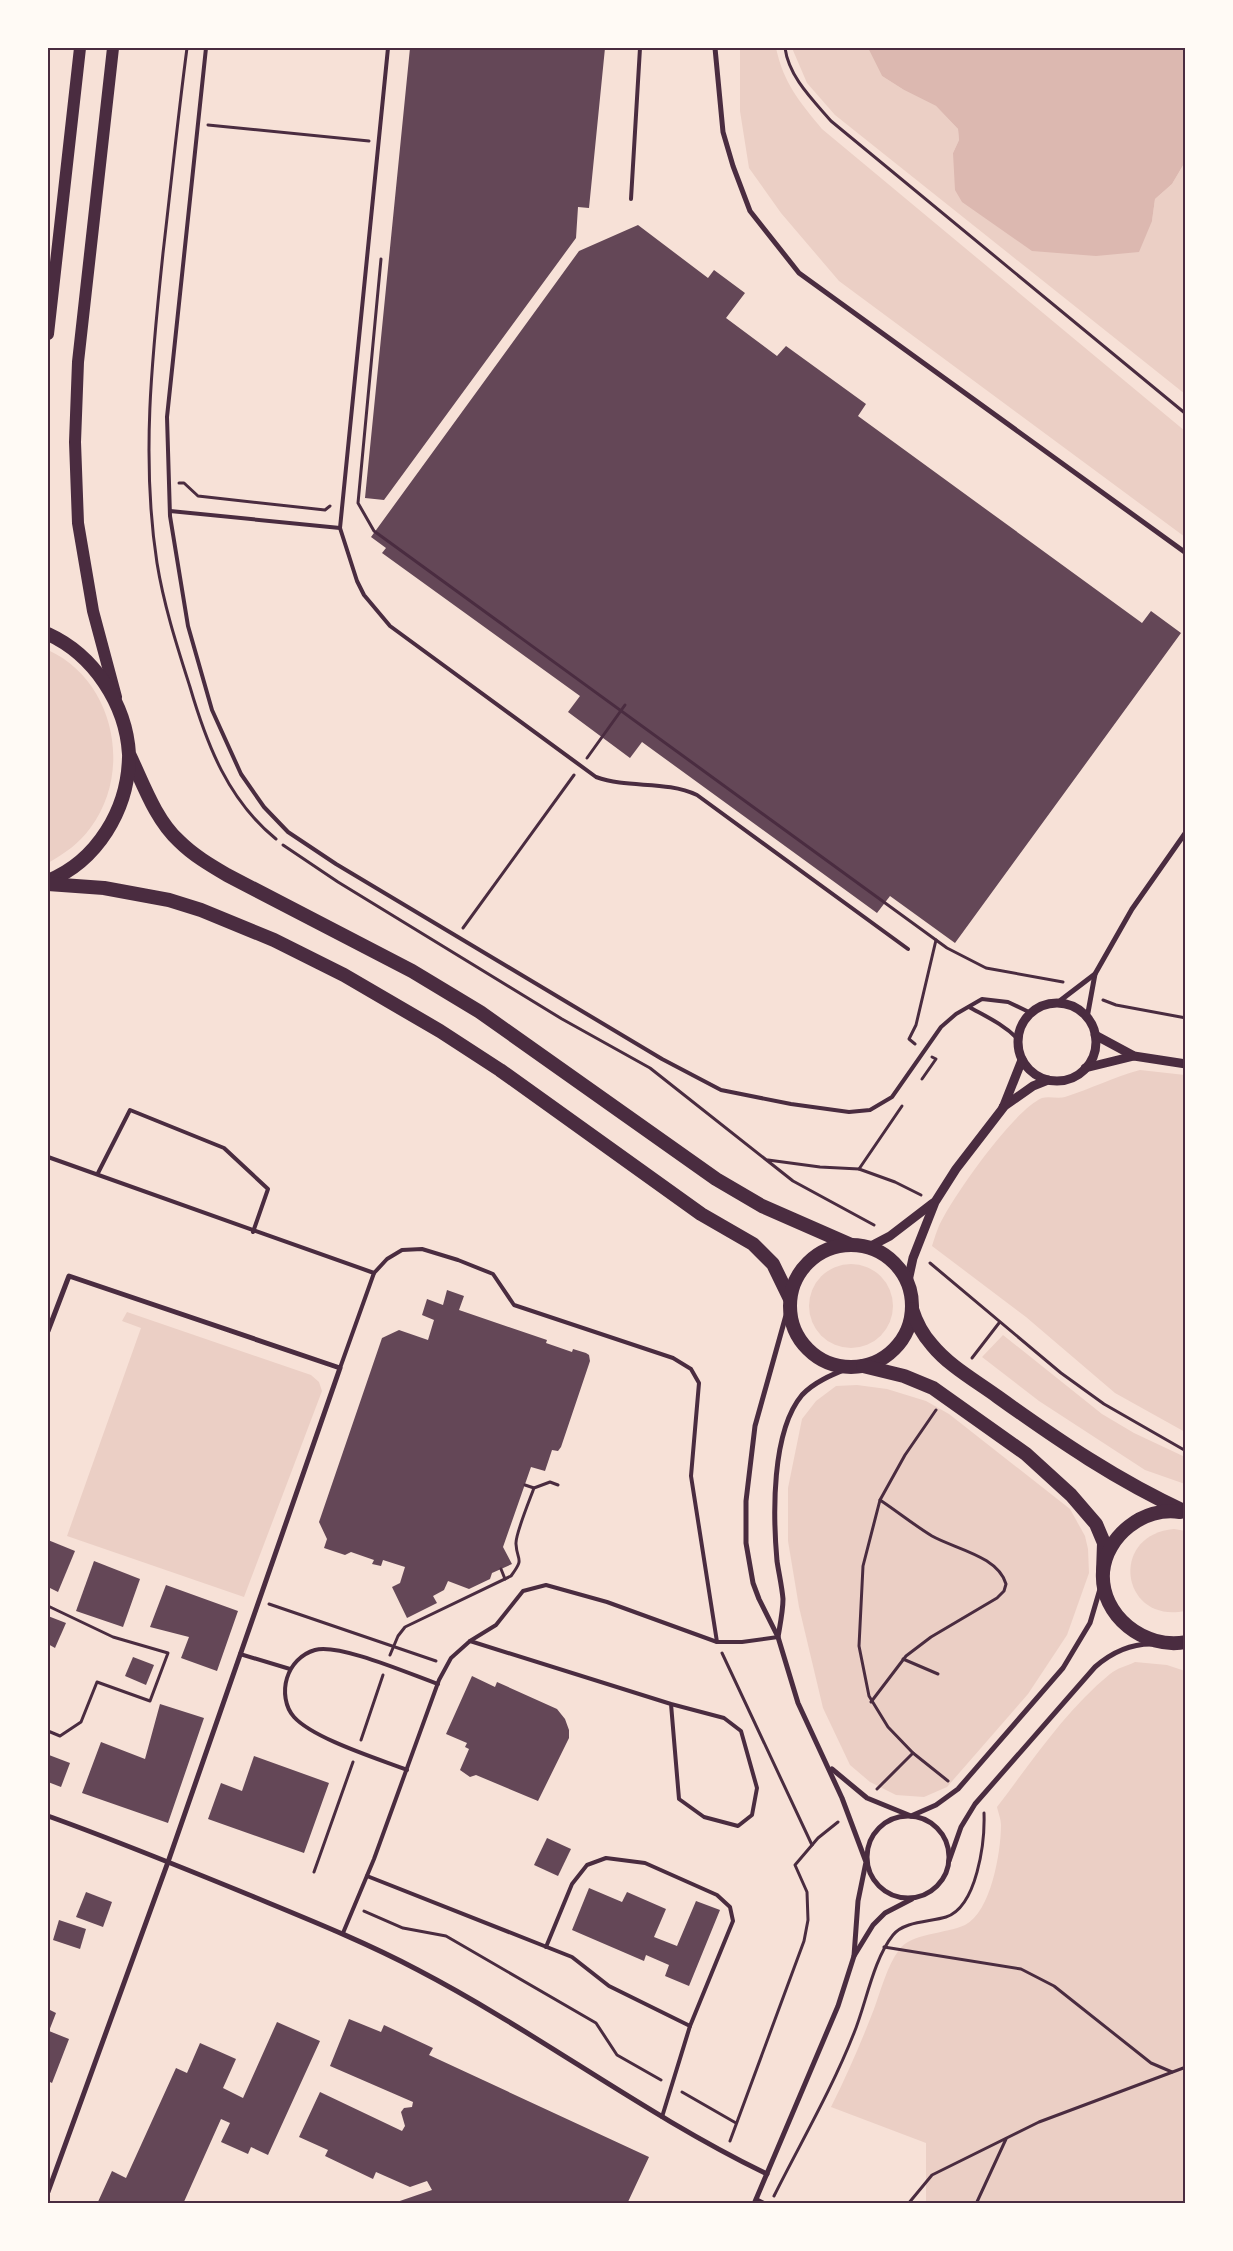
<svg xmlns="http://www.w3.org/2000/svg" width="1233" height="2251" font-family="'Crimson Pro',serif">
<rect width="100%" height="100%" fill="#f7e1d7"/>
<g fill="#ebcfc5">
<path d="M 740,48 L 776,48 C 784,84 799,101 822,129 L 1185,431 L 1185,537 L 839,281 L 781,213 L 749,168 L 740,111 Z"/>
<path d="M 792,48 L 868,48 L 882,76 L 904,90 L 936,106 L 958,129 L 959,140 L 953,153 L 1152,221 L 1155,199 L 1172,184 L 1185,162 L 1185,394 L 835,115 L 807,83 Z"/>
<path d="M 48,650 C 114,680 133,770 91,827 C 80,843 64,854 48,863 Z"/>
<path d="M 1140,1070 L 1185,1075 L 1185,1432 L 1115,1393 L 1026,1317 L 932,1246 C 935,1237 938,1226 943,1218 C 958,1190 1014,1110 1042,1098 C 1049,1096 1058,1099 1065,1097 C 1090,1089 1114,1077 1140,1070 Z"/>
<circle cx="851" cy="1306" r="42"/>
<path d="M 127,1312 L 311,1375 L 319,1382 L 322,1391 L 244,1597 L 67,1536 L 141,1328 L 122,1321 Z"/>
<path d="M 1003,1335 L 1102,1414 L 1134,1433 L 1185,1457 L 1185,1484 L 1145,1470 L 1039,1401 L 982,1357 Z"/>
<path d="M 857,1385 L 887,1389 L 926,1401 L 949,1414 L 1070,1509 L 1085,1536 L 1088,1549 L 1089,1573 L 1067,1635 L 1028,1694 L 947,1787 L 924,1797 L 896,1795 L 870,1782 L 850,1765 L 823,1708 L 799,1607 L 788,1541 L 788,1488 L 802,1419 L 816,1401 L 836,1386 Z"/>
<path d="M 1174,1529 L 1186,1531 L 1185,1611 C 1121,1624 1108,1535 1174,1529 Z"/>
<path d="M 1135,1662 L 1167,1665 L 1185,1671 L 1185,2203 L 926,2203 L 926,2143 L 831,2107 C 847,2075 861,2043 874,2009 C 881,1990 887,1966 899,1950 C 910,1933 946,1934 965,1925 C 991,1912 1001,1852 1001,1825 C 1001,1819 998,1812 997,1807 C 1032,1761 1066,1710 1110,1674 C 1117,1668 1127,1666 1135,1662 Z"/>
</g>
<path fill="#dcb8b0" d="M 868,48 L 1185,48 L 1185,162 L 1172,184 L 1155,199 L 1152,221 L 1139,252 L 1096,256 L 1032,251 L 962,202 L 955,190 L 953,153 L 959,140 L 958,129 L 936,106 L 904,90 L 882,76 Z"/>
<g fill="#644757">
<path d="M 410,48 L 605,48 L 589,208 L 578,207 L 576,238 L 384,500 L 365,498 Z"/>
<path d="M 638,225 L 708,278 L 714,270 L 745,293 L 726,318 L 777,356 L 786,346 L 866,404 L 858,416 L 1142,623 L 1151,611 L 1181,633 L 955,943 L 890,896 L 877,913 L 642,742 L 630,758 L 568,712 L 580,696 L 382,553 L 386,548 L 371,537 L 579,251 Z"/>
<path d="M 447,1290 L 464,1296 L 459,1310 L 547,1340 L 546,1343 L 572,1352 L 573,1349 L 586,1353 L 589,1355 L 590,1361 L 561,1447 L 558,1451 L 552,1450 L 545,1471 L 531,1467 L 503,1547 L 512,1564 L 492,1573 L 490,1579 L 469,1589 L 448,1581 L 444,1590 L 433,1596 L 437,1603 L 407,1618 L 392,1587 L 400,1583 L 405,1567 L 383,1560 L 381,1566 L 372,1564 L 374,1560 L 351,1552 L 345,1555 L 324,1548 L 327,1539 L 319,1522 L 382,1338 L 399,1330 L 428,1340 L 434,1320 L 422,1315 L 427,1299 L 443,1305 Z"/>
<path d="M 48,1540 L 75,1551 L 58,1592 L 48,1587 Z"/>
<path d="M 94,1561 L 140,1579 L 123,1627 L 76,1611 Z"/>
<path d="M 166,1585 L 238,1611 L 217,1671 L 181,1658 L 189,1637 L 150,1627 Z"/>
<path d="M 48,1616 L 66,1623 L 55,1648 L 48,1644 Z"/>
<path d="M 133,1657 L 154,1665 L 146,1685 L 125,1676 Z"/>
<path d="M 472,1676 L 495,1687 L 497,1682 L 557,1709 L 565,1719 L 569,1730 L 569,1738 L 538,1801 L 476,1775 L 470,1777 L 460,1770 L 469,1749 L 465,1747 L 467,1743 L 446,1734 Z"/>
<path d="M 160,1704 L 204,1718 L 168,1823 L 82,1793 L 101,1742 L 145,1759 Z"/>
<path d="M 49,1755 L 70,1763 L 61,1787 L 48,1782 Z"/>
<path d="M 254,1756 L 329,1783 L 304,1853 L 208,1819 L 221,1783 L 242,1791 Z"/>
<path d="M 547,1838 L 571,1849 L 558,1876 L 534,1865 Z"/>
<path d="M 589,1888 L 622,1902 L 627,1892 L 666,1909 L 654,1937 L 677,1946 L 696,1901 L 720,1910 L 689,1986 L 665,1976 L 669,1965 L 646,1955 L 644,1961 L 572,1930 Z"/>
<path d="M 86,1892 L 112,1902 L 103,1927 L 76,1917 Z"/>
<path d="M 59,1920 L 86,1929 L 80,1949 L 53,1940 Z"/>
<path d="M 48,2009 L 56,2013 L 49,2031 L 69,2039 L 52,2083 L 48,2081 Z"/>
<path d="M 349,2019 L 381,2032 L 384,2025 L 433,2048 L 429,2055 L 649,2157 L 627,2204 L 391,2204 L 432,2190 L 427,2181 L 410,2187 L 376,2172 L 373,2179 L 325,2156 L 328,2150 L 299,2137 L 320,2092 L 402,2131 L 405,2126 L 401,2112 L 404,2108 L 412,2107 L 413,2102 L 330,2066 Z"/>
<path d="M 277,2022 L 320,2041 L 268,2155 L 251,2147 L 248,2154 L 221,2142 L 230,2123 L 221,2119 L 183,2204 L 97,2204 L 112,2171 L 126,2178 L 176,2068 L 187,2073 L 200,2043 L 236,2059 L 223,2088 L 243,2098 Z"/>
</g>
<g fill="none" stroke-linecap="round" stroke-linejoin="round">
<g stroke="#4a2c40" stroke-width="3">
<path d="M 187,48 C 178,116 171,185 163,253 C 152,357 141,460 157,563 C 164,606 177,646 190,687 C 207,745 228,800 276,839"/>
<path d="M 785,48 C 789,77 812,99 831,121 L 1186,414"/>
<path d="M 208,125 L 369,141"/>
<path d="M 381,259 L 358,503 L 374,531 L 947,948 L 986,968 L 1063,982"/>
<path d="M 179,483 L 184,483 L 198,496 L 325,510 L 330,506"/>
<path d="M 587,758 L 625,705"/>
<path d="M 283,845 L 338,882 L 562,1019 L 650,1068 L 793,1181 L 874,1225"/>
<path d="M 463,928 L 574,775"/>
<path d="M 1103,1000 L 1116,1005 L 1186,1018"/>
<path d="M 915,1044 L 909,1039 L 916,1025 L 936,940"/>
<path d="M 922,1079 L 936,1059 L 932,1057"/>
<path d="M 768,1160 L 820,1167 L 859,1169 L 895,1182 L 921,1195"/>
<path d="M 859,1169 L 902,1106"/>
<path d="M 930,1263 L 1061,1373 L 1104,1404 L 1186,1451"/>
<path d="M 972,1358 L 999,1323"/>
<path d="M 936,1410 L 905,1455 L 880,1500 L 863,1566 L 859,1646 L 869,1696 L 888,1727 L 913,1753 L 948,1781"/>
<path d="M 525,1485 L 534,1488"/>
<path d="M 501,1569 L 505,1579"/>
<path d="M 269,1604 L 436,1661"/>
<path d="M 48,1606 L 113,1637 L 168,1653 L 150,1701 L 97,1682 L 81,1722 L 60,1736 L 48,1731"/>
<path d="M 722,1653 L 812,1845"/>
<path d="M 390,1655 L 398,1636 L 405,1627 L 511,1576 C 525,1557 517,1562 516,1544 C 515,1535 530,1499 534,1488 L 550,1482 L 558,1485"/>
<path d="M 903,1659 L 938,1674"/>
<path d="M 871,1702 L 906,1656 L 931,1637 L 997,1598 L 1004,1591 L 1006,1584 C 998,1556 955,1549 932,1536 C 914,1525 898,1512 880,1500"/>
<path d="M 361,1740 L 383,1675"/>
<path d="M 877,1789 L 913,1753"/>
<path d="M 314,1872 L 353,1762"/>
<path d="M 364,1911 L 403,1928 L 446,1936 L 596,2023 L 617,2055 L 661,2080"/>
<path d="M 884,1947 L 1021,1969 L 1054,1986 L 1151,2063 L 1172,2072"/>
<path d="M 682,2092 L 736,2123"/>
<path d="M 730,2141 L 804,1941 L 808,1920 L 807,1892 L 795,1865 L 818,1838 L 838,1822"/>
<path d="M 774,2196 C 801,2142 832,2089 854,2033 C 866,2004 873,1960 893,1935 C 904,1921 930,1922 946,1917 C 977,1907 985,1842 984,1813"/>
<path d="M 908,2204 L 932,2175 L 1039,2122 L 1186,2067"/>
<path d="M 976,2204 L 1006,2139"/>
</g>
<g stroke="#4a2c40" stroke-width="4">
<path d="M 206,48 L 167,417 L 170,516 L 188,626 L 212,710 L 241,774 L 264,807 L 288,832 L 336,864 L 662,1059 L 721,1090 L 791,1104 L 849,1112 L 870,1110 L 892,1097 L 941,1027 L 956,1014 L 982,999 L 1008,1002 L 1031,1013"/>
<path d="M 631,199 L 640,48"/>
<path d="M 170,511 L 340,528 L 357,581 L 364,595 L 390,626 L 596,777 C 629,789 665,780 697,795 L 908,949"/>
<path d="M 340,528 L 388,48"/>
<path d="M 969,1007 C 987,1017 1003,1024 1018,1039"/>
<path d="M 48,1157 L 374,1273"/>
<path d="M 98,1173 L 130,1110 L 224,1148 L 268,1189 L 253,1232"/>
<path d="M 340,1368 L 374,1273 L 387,1259 L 402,1250 L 422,1249 L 458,1260 L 493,1274 L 514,1305 L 673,1358 L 691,1369 L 699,1383 L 691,1476 L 717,1642"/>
<path d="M 470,1641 L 671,1704 L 679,1799 L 704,1817 L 738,1826 L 752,1815 L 757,1788 L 741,1731 L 724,1718 L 671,1704"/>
<path d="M 240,1654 L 290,1669"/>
<path d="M 407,1770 C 379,1759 314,1739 294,1717 C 285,1707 283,1691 287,1678 C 291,1665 301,1654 315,1650 C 339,1643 412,1675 438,1684"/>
<path d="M 367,1876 L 572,1957 L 609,1986 L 690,2026"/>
<path d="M 343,1933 L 374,1859 L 439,1680 L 451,1658 L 470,1641 L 496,1625 L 523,1591 L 546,1585 L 607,1602 L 717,1642 L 742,1642 L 778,1637"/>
<path d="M 546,1947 L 572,1884 L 587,1865 L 606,1858 L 645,1863 L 717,1895 L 730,1907 L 733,1921 L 690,2026 L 662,2117"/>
<path d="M 756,2199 L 766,2204"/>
</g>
<g stroke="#4a2c40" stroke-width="5">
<path d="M 715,48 L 723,132 L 733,166 L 750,211 L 799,273 L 1186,553"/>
<path d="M 1057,1003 L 1095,974 L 1132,909 L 1186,832"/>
<path d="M 1087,1018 L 1095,974"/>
<path d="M 790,1301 L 755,1426 L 746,1501 L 746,1543 L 753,1583 L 759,1599 L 778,1637 L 798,1703 L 842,1798 L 866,1862 L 858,1901 L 854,1956"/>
<path d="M 48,1331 L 69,1276 L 340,1368 L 168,1862 L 48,2192"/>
<path d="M 778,1637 C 780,1625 783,1611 783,1599 C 782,1587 779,1574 777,1561 C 773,1516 771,1432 802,1395 C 815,1381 834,1374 851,1367"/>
<path d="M 832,1769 L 867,1798 L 911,1816 L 936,1805 L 958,1789 L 1063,1668 L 1090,1623 L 1100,1589"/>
<circle cx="908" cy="1857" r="41"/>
<path d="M 48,1816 C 115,1840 181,1867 247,1894 C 305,1918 363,1941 418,1970 C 537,2032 645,2115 767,2174"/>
<path d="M 949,1861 L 961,1827 L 975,1804 L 1095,1667 C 1111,1653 1130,1644 1151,1644"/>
<path d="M 754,2204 L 838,2006 L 854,1956 L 873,1925 L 885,1913 L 912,1899"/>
</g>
<g stroke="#4a2c40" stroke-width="9">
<circle cx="1057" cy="1042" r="39"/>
<path d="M 1095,1035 L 1134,1056 L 1186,1064"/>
<path d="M 1085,1068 L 1134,1056"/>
<path d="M 1003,1107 L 1033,1086 L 1048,1080"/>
<path d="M 869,1247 L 890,1236 L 933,1203"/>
<path d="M 908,1281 L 913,1258 L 935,1202 L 956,1169 L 1003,1108 L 1022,1060"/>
</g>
<g stroke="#4a2c40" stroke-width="12">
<path d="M 113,48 L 78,362 L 75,442 L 78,523 L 93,611 L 116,697"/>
<path d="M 48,334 L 80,48"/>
</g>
<g stroke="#4a2c40" stroke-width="14">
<path d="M 48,634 C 94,655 126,704 129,754 C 143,783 155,819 179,841 C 193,855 210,865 227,875 L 412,971 L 480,1012 L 716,1179 L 762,1206 L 851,1245"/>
<path d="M 48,881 C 97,861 128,810 129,757"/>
<path d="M 48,884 L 104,888 L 169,900 L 201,910 L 274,940 L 344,975 L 440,1031 L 500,1070 L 701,1214 L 753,1244 L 773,1264 L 790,1299"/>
<circle cx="851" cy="1306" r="61"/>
<path d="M 912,1309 C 916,1322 923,1335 932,1345 C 949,1366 976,1381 998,1397 C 1058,1440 1118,1481 1186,1512"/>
<path d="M 863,1366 L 904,1376 L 933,1388 L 1026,1454 L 1071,1495 L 1096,1524 L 1104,1543 L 1103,1572"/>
<path d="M 1180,1512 C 1144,1506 1106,1536 1103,1572 C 1100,1616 1145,1650 1186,1642"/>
</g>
</g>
<rect width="1233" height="2251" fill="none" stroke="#fffaf5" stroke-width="98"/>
<rect x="49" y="49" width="1135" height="2153" fill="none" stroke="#4a2c40" stroke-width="2"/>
</svg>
